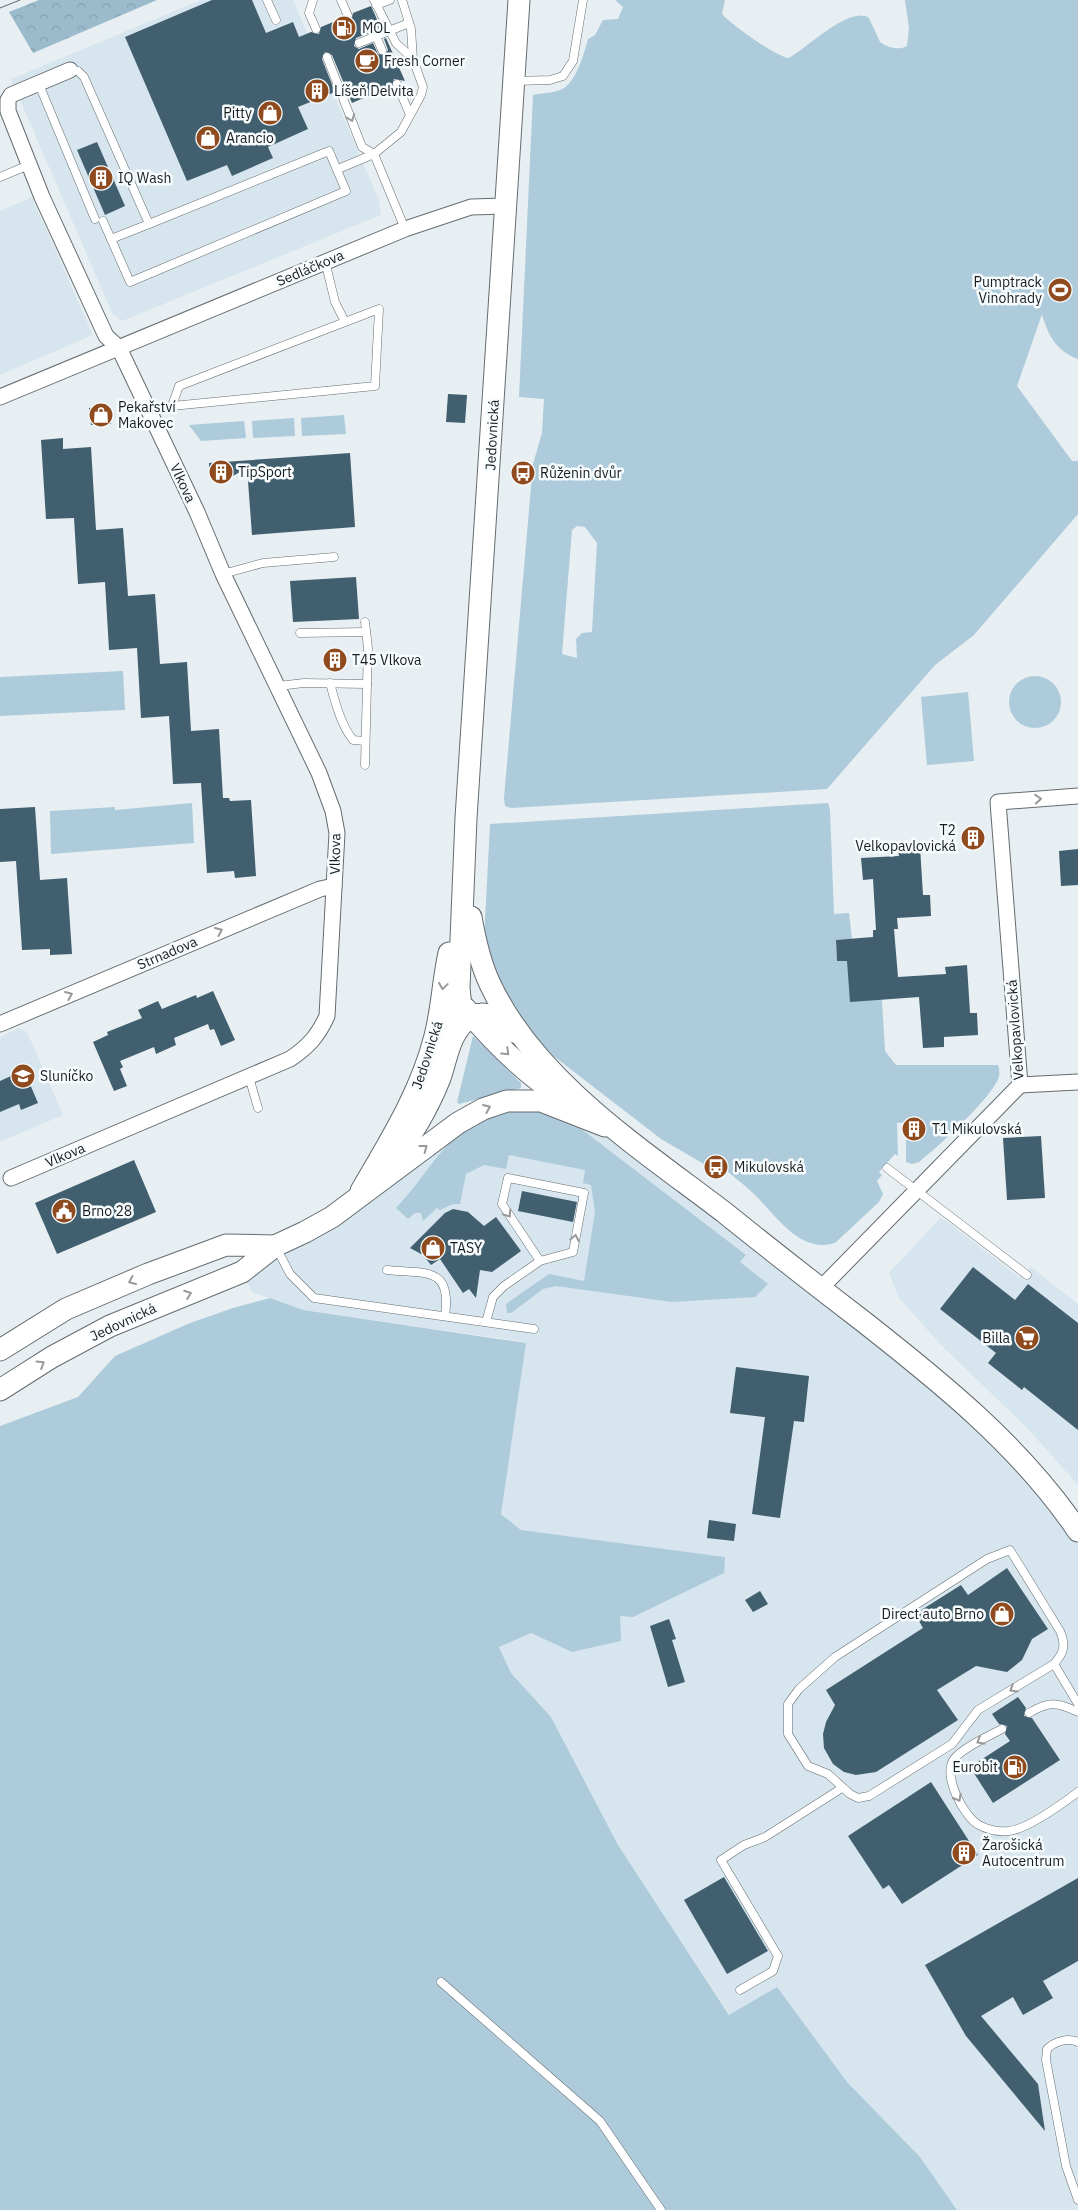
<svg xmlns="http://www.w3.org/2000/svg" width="1078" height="2210" font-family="'IBM Plex Sans',sans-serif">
<defs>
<pattern id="forest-crowns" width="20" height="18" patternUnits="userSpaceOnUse" patternTransform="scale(1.25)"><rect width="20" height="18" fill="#9bbbcc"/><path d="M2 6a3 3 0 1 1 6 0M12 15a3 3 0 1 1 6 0" fill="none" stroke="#85a0af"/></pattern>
</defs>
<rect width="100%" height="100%" fill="#e7eff3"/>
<g fill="#d6e5ee">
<path d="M 201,0 L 293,0 L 379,200 L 381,215 L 122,321 L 113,315 L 11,79 Z"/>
<path d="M 32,197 L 93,335 L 0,375 L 0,211 Z"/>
<path d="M 19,1028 L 27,1032 L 63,1115 L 0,1142 L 0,1037 Z"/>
<path d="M 472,1114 L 617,1130 L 886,1340 L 1078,1531 L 1078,2210 L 957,2210 L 920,2157 L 847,2082 L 777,1988 L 730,2015 L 618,1845 L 551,1717 L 511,1673 L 499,1646 L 531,1633 L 573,1652 L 620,1641 L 620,1616 L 725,1557 L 521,1530 L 501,1513 L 526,1342 L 303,1310 L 252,1292 L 242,1272 Z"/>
<path d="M 941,1217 L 1019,1277 L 1031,1267 L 1078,1304 L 1078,1485 L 1028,1429 L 941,1345 L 899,1298 L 889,1273 Z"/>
</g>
<g fill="#adcbda" fill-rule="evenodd">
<path d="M 615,0 L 725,0 L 722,14 C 732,25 775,56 789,58 C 806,49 850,5 869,18 L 880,42 C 887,47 899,51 907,46 L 909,28 L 905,0 L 1078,0 L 1078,359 C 1056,351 1048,335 1042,314 L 1017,386 L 1072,461 L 1078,461 L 1078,514 L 974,635 L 935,665 L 827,789 L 511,808 L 505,806 L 504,798 L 533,464 L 542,433 L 544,399 L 519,397 L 533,95 C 542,93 556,93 564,88 C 577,79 584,54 588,39 L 595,35 L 603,20 L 618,19 L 623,7 ZM 577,526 L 585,527 L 597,543 L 592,632 L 582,633 L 576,639 L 577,658 L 562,654 L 572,530 Z"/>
<path d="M 344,415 L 346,434 L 302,436 L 301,418 Z"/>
<path d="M 294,418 L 295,436 L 253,438 L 252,421 Z"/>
<path d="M 244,421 L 246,438 L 201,441 L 189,425 Z"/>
<path d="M 123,671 L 125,710 L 0,716 L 0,677 Z"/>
<circle cx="1035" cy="702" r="26"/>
<path d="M 968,692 L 974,761 L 927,765 L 921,697 Z"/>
<path d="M 192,803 L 194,843 L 51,854 L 50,811 L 115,807 L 115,810 Z"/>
<path d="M 828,803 L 830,810 L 834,914 L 849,913 L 852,939 L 836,940 L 837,961 L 847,961 L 882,1000 L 885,1051 L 896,1065 L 998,1065 C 999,1068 1000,1073 999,1076 C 995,1095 936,1149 919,1162 L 912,1164 L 906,1162 L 906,1135 L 921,1135 L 920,1121 L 897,1123 L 898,1156 L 895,1154 L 879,1172 L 882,1175 L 877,1181 L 883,1194 L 879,1202 L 835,1243 C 799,1254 776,1215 754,1194 C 741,1182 728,1172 715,1161 L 709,1167 L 661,1139 L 551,1054 L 519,1017 L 497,983 L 484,940 L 490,824 Z"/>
<path d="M 473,1036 L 521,1083 L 521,1088 L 459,1104 L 457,1102 Z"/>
<path d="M 529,1108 L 570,1122 L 580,1128 L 746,1255 L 740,1262 L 768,1284 L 755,1297 L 672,1302 L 556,1286 L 543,1289 L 511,1313 L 507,1313 L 506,1304 L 549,1274 L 584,1281 L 595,1212 L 591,1185 L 583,1183 L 585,1170 L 509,1155 L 506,1169 L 484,1165 L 466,1174 L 460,1204 L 453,1204 L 440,1210 L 437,1208 L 423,1221 L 421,1213 L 415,1213 L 408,1219 L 396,1208 C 428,1175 444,1135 487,1116 C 499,1110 516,1110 529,1108 Z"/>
<path d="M 270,1298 L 303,1310 L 526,1343 L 501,1514 L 521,1530 L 725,1557 L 724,1573 L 633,1617 L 620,1616 L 621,1641 L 572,1652 L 531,1633 L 499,1647 L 511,1673 L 551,1717 L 618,1845 L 729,2015 L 777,1987 L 847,2082 L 920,2157 L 957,2210 L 0,2210 L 0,1426 L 78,1397 L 115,1356 L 190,1323 L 233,1308 Z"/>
</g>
<path fill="url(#forest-crowns)" d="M 39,0 L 157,0 L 33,53 L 9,12 Z"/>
<g fill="#415f6e">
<path d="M 212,0 L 252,0 L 266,33 L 293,22 L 299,37 L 311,32 L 319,34 L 321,27 L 343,18 L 347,21 L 351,21 L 353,13 L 371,6 L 381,28 L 356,38 L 354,46 L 359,49 L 373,43 L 378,54 L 384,55 L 388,50 L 384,39 L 386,38 L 405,81 L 394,79 L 392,86 L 352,103 L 332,55 L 325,52 L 322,59 L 335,92 L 298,107 L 308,129 L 268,147 L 273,158 L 232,176 L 227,165 L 187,181 L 125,37 Z"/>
<path d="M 97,142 L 125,206 L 105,215 L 77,150 Z"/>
<path d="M 448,394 L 467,395 L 465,423 L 446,422 Z"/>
<path d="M 110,406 L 111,424 L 91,425 L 89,408 Z"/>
<path d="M 63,438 L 63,449 L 91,447 L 96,530 L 123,528 L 128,596 L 155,594 L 160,664 L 187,662 L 191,731 L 219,729 L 223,798 L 229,798 L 230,801 L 251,800 L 256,876 L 235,878 L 234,871 L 207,873 L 201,783 L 173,784 L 169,716 L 141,718 L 137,648 L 109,650 L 105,582 L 78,584 L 74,518 L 46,519 L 41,440 Z"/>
<path d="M 350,453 L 355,527 L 252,535 L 247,468 L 224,481 L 216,480 L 209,471 L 209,463 Z"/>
<path d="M 356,577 L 359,619 L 293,622 L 290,581 Z"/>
<path d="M 35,807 L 40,880 L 67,878 L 72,954 L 50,955 L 50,949 L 22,950 L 16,861 L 0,862 L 0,809 Z"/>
<path d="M 920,847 L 923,895 L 930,895 L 931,916 L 897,918 L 898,929 L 894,929 L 898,977 L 946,974 L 945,967 L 967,965 L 970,1013 L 977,1013 L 978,1035 L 944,1037 L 944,1047 L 923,1048 L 919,997 L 850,1002 L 847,961 L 837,961 L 836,940 L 873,937 L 873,930 L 876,930 L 873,879 L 863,880 L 861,858 L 899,856 L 898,849 Z"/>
<path d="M 1078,849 L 1078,885 L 1061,886 L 1059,851 Z"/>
<path d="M 213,991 L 235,1040 L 221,1046 L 214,1029 L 210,1030 L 208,1024 L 174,1038 L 176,1045 L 156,1054 L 154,1047 L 120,1061 L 123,1067 L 120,1069 L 127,1086 L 114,1091 L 93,1042 L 108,1035 L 107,1032 L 142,1018 L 138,1010 L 158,1001 L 162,1009 L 196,995 L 197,998 Z"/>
<path d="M 24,1070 L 38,1103 L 21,1110 L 19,1104 L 0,1112 L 0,1081 Z"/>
<path d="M 1041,1136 L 1045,1198 L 1007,1200 L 1003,1138 Z"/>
<path d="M 134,1160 L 156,1212 L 57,1254 L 35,1203 Z"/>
<path d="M 522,1191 L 577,1202 L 573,1222 L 518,1211 Z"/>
<path d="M 453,1209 L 468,1212 L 484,1226 L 496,1217 L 521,1251 L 492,1272 L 480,1270 L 476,1298 L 469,1289 L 463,1293 L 440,1259 L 431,1265 L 423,1255 L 410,1248 L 445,1213 Z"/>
<path d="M 973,1267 L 1015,1300 L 1028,1284 L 1078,1323 L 1078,1430 L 1024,1387 L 1022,1390 L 988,1363 L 996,1353 L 940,1309 Z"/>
<path d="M 736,1367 L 809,1376 L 804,1422 L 794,1421 L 780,1518 L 752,1514 L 765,1417 L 730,1413 Z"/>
<path d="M 709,1520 L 736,1524 L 734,1541 L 707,1538 Z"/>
<path d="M 1007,1568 L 1048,1629 L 1032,1639 L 1022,1660 L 1007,1672 L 976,1666 L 937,1690 L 958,1720 L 876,1772 L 856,1775 L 844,1772 L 833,1764 L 824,1748 L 823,1734 L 826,1722 L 835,1705 L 826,1690 L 923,1628 L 915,1614 L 961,1585 L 968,1595 Z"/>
<path d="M 760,1591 L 768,1604 L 753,1612 L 745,1600 Z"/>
<path d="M 669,1619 L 676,1639 L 672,1640 L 685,1682 L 668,1687 L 650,1626 Z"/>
<path d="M 1018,1697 L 1026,1708 L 1024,1716 L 1032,1718 L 1060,1760 L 993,1803 L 970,1767 L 1010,1741 L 1005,1734 L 1007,1726 L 999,1724 L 992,1714 Z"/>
<path d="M 931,1782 L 978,1855 L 902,1904 L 889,1885 L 883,1889 L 848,1836 Z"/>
<path d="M 724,1877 L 768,1951 L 727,1974 L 684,1900 Z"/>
<path d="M 1078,1878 L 1078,1961 L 1043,1981 L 1053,1998 L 1023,2015 L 1013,1997 L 981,2016 L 1038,2084 L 1045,2131 L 966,2036 L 925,1965 Z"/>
</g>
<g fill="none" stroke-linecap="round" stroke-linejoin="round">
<defs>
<g id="lane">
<path d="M 267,0 L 276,20"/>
<path d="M 313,0 L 309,13 L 316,29"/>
<path d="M 341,0 L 348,16"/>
<path d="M 374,0 L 396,43 L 413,59"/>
<path d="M 376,5 L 390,0"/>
<path d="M 376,36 L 382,50"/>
<path d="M 359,43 L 409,23"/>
<path d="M 327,57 L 362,147 L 374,154 L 405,229"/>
<path d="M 70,70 L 78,71 L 84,77 L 149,224 L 329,151 L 346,191 L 130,282 L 103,221"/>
<path d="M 515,81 L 550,80 L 563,76 L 573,61 L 583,0"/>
<path d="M 38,82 L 95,219"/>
<path d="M 397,84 L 410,115"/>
<path d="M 338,169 L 374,154 L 401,132 L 421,95 L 423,87 L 413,59 L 411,29 L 402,0"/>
<path d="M 0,177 L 29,165"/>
<path d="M 111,239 L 149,224"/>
<path d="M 172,406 L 179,386 L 345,322 L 335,302 L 325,261"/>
<path d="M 150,413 L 172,406 L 375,386 L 379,309 L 345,322"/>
<path d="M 223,574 L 263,563 L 334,557"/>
<path d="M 300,633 L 366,632"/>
<path d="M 330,683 C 335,702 341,725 353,740 L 365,741"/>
<path d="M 278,686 L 304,683 L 367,684 L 368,648 L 365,622"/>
<path d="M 365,765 L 367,684"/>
<path d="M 249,1077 L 258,1108"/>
<path d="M 887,1168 L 1027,1275"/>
<path d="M 276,1247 L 290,1274 L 314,1298 L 534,1329"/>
<path d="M 387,1270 C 426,1274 452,1266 445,1316"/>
<path d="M 486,1322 L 493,1297 L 504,1286 L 540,1261 L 573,1252 L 584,1193 L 508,1178 L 502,1204 L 540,1261"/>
<path d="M 1054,1664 L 978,1710 L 952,1744 L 869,1796 L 858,1798 L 850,1794 L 828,1774 L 808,1766 L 788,1734 L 788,1704 L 799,1689 L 835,1657 L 987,1559 L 1010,1550 L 1060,1631 C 1066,1645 1064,1653 1054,1664 L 1078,1704"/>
<path d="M 1029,1713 C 1049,1701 1057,1702 1078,1712"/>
<path d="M 1002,1729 C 989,1736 962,1748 954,1759 C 942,1776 964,1817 979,1825 C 988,1830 999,1832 1009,1831 C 1028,1829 1062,1804 1078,1792"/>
<path d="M 441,1982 L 600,2121 L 661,2210"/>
<path d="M 740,1990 L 773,1971 L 778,1956 L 721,1860 L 744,1845 L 765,1837 L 842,1788"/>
<path d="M 1078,2042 C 1068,2037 1054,2042 1047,2049 L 1046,2060 L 1066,2166 L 1078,2200"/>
</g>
<g id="street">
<path d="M 0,397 L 405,229 L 471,207 L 506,206"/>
<path d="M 0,1024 L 320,889 L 334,886"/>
<path d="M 1020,1085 L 1078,1082"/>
<path d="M 11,1178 L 290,1059 C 308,1047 318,1036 327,1016 L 337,833 L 333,811 L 319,773 L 223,574 L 197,512 L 119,348 L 106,336 L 42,197 L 8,111 L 8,100 L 11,95 L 70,70"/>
<path d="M 820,1289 L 1020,1085 L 998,802 L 1078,796"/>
</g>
<g id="secondary">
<path d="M 471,917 C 475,940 480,963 490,984 C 535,1081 643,1150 725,1213 C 771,1250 817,1286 864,1322 C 943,1384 1021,1447 1078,1531"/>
<path d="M 465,1008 C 495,1044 528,1077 568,1101"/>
<path d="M 456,1032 L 461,1007 L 459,988 L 466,818 L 519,0"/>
<path d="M 390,1164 C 411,1137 427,1111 440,1078 C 445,1064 448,1044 457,1031 C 461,1024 472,1014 481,1014 C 494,1013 505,1024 514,1032"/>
<path d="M 361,1191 C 390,1141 421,1092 435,1036 C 442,1009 443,980 449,953"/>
<path d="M 0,1350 L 66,1309 L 148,1274 L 226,1245 L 275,1246"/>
<path d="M 0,1390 L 52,1357 L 110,1326 L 242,1272 L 275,1246 L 305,1232 L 332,1217 L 458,1123 L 483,1109 L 507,1101 L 541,1101 L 605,1126"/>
</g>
</defs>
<use href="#lane" stroke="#656c70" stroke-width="9"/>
<use href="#street" stroke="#656c70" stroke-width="17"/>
<use href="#secondary" stroke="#656c70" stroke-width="23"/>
<use href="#lane" stroke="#fff" stroke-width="8"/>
<use href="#street" stroke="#fff" stroke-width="15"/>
<use href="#secondary" stroke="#fff" stroke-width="21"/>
<path stroke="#62676a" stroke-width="1" d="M 0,8 L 20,0"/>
</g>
<defs><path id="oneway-chevron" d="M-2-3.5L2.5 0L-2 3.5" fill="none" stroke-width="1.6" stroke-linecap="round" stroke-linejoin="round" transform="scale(1.25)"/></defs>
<g stroke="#98999a">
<use href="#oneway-chevron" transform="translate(351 118) rotate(69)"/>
<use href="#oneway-chevron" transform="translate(1038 799) rotate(-4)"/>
<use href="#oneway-chevron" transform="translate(219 931) rotate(-23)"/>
<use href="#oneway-chevron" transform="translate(443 986) rotate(98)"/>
<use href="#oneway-chevron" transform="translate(69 995) rotate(-23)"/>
<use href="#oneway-chevron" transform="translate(506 1052) rotate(44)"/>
<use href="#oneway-chevron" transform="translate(487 1108) rotate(-23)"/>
<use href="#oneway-chevron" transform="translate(424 1148) rotate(-37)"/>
<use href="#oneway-chevron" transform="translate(508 1214) rotate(56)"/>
<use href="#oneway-chevron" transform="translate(575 1238) rotate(-79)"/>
<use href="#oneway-chevron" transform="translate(132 1281) rotate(156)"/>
<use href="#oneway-chevron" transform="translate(188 1294) rotate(-20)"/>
<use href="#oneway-chevron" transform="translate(41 1364) rotate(-32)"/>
<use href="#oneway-chevron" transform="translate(1013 1689) rotate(149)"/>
<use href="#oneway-chevron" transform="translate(980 1741) rotate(150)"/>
<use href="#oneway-chevron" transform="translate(958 1798) rotate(60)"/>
</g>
<defs>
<symbol id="fuel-disc" viewBox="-11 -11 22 22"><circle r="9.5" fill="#8f4b1e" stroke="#f7fcfe"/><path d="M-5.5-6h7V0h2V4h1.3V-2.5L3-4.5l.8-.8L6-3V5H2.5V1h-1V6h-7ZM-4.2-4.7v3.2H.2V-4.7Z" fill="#fff"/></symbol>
<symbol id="cafe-disc" viewBox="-11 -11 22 22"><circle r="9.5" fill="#8f4b1e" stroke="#f7fcfe"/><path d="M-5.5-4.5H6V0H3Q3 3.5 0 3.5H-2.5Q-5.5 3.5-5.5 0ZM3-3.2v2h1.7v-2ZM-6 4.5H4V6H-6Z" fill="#fff"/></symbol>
<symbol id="building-disc" viewBox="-11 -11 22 22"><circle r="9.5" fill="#8f4b1e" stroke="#f7fcfe"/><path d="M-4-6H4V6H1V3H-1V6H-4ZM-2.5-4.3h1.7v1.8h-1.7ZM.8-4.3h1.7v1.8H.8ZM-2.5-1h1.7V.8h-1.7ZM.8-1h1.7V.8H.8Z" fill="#fff"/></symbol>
<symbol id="shop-disc" viewBox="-11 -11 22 22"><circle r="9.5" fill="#8f4b1e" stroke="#f7fcfe"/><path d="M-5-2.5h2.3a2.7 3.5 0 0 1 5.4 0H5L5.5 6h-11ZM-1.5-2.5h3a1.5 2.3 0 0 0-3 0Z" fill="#fff"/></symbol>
<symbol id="stadium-disc" viewBox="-11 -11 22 22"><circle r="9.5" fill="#8f4b1e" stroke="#f7fcfe"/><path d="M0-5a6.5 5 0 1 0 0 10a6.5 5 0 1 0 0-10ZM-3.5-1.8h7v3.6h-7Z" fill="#fff"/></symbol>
<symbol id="bus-disc" viewBox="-11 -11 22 22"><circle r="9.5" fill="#8f4b1e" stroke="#f7fcfe"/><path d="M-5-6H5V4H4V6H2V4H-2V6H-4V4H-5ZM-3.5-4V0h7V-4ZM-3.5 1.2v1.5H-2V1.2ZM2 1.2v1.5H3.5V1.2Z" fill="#fff"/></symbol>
<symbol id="school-disc" viewBox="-11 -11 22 22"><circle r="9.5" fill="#8f4b1e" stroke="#f7fcfe"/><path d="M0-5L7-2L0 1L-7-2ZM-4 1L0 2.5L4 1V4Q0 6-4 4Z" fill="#fff"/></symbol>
<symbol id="civic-disc" viewBox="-11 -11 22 22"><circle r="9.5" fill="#8f4b1e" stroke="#f7fcfe"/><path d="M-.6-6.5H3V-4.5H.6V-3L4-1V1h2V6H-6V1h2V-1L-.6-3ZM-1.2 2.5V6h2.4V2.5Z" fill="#fff"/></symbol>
<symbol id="supermarket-disc" viewBox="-11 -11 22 22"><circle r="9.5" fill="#8f4b1e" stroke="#f7fcfe"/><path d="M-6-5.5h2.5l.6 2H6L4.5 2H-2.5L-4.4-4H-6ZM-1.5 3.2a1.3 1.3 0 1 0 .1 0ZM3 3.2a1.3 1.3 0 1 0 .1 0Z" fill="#fff"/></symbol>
</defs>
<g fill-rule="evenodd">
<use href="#fuel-disc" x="330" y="14" width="28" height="28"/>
<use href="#cafe-disc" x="353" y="47" width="28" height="28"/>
<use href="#building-disc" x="303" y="77" width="28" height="28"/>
<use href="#shop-disc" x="256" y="99" width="28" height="28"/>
<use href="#shop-disc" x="194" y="124" width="28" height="28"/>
<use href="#building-disc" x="87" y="164" width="28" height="28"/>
<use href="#stadium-disc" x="1046" y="276" width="28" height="28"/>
<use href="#shop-disc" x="87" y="401" width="28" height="28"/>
<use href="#building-disc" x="207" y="458" width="28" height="28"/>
<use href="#bus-disc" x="509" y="459" width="28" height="28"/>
<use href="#building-disc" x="321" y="646" width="28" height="28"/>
<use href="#building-disc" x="959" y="824" width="28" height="28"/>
<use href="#school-disc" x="9" y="1062" width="28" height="28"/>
<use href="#building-disc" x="900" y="1115" width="28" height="28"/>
<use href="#bus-disc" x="702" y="1153" width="28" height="28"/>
<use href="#civic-disc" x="50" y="1197" width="28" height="28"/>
<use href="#shop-disc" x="419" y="1234" width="28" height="28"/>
<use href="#supermarket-disc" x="1013" y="1324" width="28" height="28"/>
<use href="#shop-disc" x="988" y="1600" width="28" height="28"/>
<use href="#fuel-disc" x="1001" y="1753" width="28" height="28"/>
<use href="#building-disc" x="950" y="1839" width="28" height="28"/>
</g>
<g text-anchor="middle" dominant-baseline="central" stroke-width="5" stroke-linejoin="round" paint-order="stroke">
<g font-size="14" fill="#191c1e" stroke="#f7fcfe" text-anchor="start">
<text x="362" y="28">MOL</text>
<text x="384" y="61">Fresh Corner</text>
<text x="334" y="91">Líšeň Delvita</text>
<text x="252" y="113" text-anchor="end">Pitty</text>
<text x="226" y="138">Arancio</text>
<text x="118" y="178">IQ Wash</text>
<text x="1042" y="282" text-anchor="end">Pumptrack<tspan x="1042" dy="16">Vinohrady</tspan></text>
<text x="118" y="407">Pekařství<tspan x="118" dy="16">Makovec</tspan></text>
<text x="238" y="472">TipSport</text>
<text x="540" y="473">Růženin dvůr</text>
<text x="352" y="660">T45 Vlkova</text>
<text x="956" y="830" text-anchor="end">T2<tspan x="956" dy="16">Velkopavlovická</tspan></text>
<text x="40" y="1076">Sluníčko</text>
<text x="932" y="1129">T1 Mikulovská</text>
<text x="734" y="1167">Mikulovská</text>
<text x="82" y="1211">Brno 28</text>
<text x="450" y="1248">TASY</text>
<text x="1010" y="1338" text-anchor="end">Billa</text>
<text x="984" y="1614" text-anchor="end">Direct auto Brno</text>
<text x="998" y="1767" text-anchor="end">Eurobit</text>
<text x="982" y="1845">Žarošická<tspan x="982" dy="16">Autocentrum</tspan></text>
</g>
<g font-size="14" fill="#191c1e" stroke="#f7fcfe">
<text transform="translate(310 268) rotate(-23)">Sedláčkova</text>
<text transform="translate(492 435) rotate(-87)">Jedovnická</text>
<text transform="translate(183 483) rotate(65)">Vlkova</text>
<text transform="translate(335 854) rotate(-89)">Vlkova</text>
<text transform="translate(167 953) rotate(-23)">Strnadova</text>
<text transform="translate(1015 1030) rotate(-94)">Velkopavlovická</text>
<text transform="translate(427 1055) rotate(-72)">Jedovnická</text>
<text transform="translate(65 1155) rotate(-23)">Vlkova</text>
<text transform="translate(123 1322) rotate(-25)">Jedovnická</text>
</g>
</g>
</svg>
